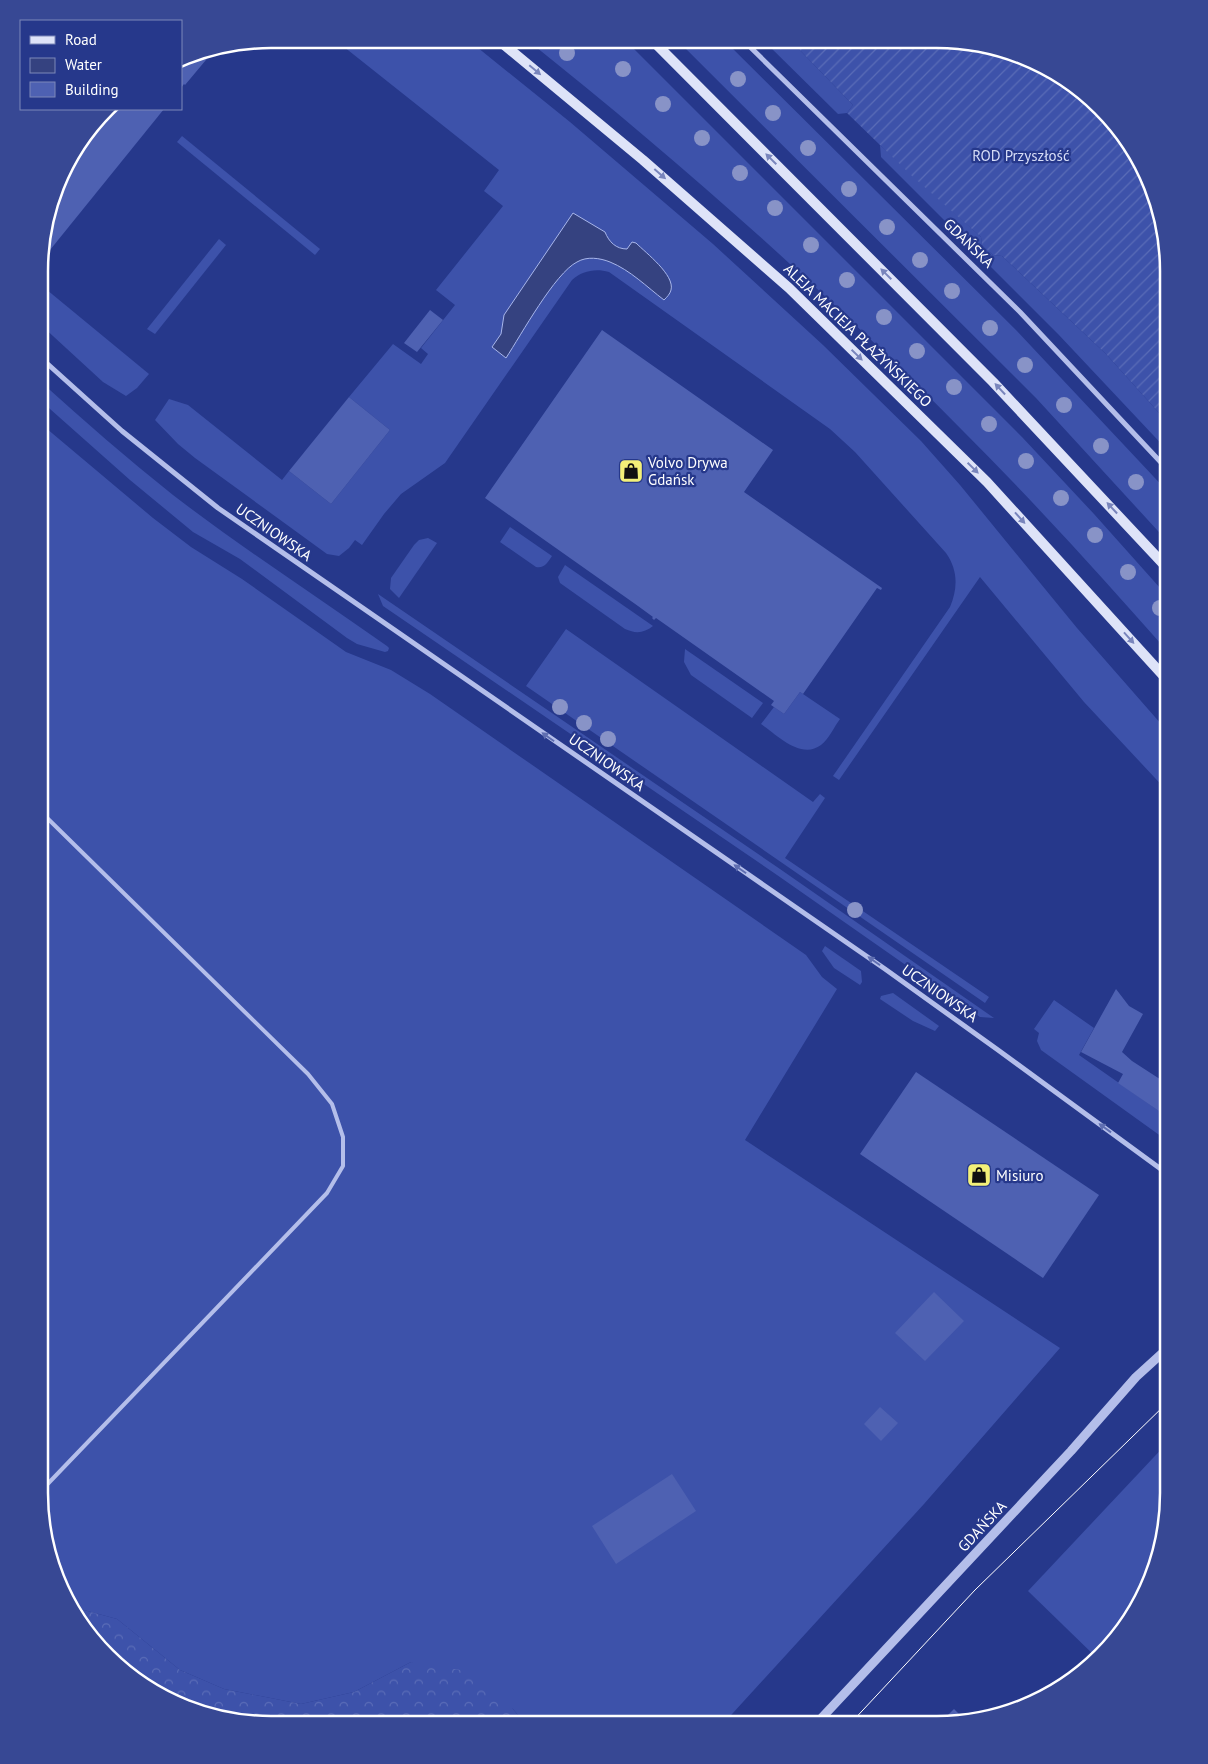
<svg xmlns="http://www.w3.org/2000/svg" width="1208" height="1764" font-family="'PT Sans',sans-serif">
<defs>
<pattern id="forest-crowns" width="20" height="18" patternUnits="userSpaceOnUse" patternTransform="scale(1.25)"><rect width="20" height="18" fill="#3d52aa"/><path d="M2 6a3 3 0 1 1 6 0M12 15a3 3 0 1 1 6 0" fill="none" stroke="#5a6cb7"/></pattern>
<pattern id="garden-furrows" width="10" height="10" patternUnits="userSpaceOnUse" patternTransform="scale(1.25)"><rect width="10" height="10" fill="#3d52aa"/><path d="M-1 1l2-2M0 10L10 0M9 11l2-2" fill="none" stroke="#5a6cb7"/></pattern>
</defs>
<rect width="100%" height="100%" fill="#26388b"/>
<g fill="#3d52aa">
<path d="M 334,39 L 467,39 L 570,122 L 713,244 L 823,345 L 921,441 L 960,485 L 1077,628 L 1169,733 L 1169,793 L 1084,702 L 980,577 L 839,780 L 833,776 L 950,607 C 958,588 958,570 946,553 L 855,452 L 830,429 L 609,272 C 595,268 582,271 572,280 L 445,463 L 401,494 L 384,514 L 362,545 L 355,540 L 349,548 L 339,556 L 327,554 L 195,458 L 178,444 L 155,420 L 169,399 L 188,405 L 282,480 L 289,471 L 331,504 L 390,430 L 349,397 L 393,344 L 421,364 L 428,354 L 421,348 L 455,305 L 436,290 L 503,206 L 484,191 L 499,170 Z"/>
<path d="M 526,39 L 625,40 L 1022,437 L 1094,514 L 1169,598 L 1169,653 C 1102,577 1034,502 962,430 C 826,291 679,161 526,39 Z"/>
<path d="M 677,40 L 724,40 L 1016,330 L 1169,493 L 1169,543 L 1036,398 Z"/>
<path d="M 763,40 L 790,40 L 853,105 L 847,113 L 838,114 Z"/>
<path d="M 182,136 L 320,249 L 315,255 L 177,142 Z"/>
<path d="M 880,145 L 981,237 L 982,245 L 993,255 L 1002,256 L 1106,354 L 1169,424 L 1169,452 L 1058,334 L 881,157 Z"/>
<path d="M 219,239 L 226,245 L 155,334 L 147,329 Z"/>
<path d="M 41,285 L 149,374 L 137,388 L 126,396 L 103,382 L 41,325 Z"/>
<path d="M 41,382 C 84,421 128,459 173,495 C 242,548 316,596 387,646 L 389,648 L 388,651 L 385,652 L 357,644 L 347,638 L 240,559 L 193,532 L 130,480 L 41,401 Z"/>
<path d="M 40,423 L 153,518 L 191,547 L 242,579 L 346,652 L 391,670 L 430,694 L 806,955 L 822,977 L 837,989 L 745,1140 L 1060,1348 L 924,1504 L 722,1725 L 525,1724 L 513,1709 L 411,1662 L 354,1692 L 301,1704 L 224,1689 L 180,1670 L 117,1619 L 69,1606 L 62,1596 L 39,1494 Z"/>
<path d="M 510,527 L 552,556 C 548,562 544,569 536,567 L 500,542 Z"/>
<path d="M 428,538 L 437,543 L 399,598 L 390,589 L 391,578 L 414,545 L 419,540 Z"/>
<path d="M 565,565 L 653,626 C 644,633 636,634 625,629 L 560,583 L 558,577 Z"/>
<path d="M 378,594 L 780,869 L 994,1018 L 980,1017 L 777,875 L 383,606 Z"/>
<path d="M 566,629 L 813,802 L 820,794 L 825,798 L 785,858 L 989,997 L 985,1003 L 526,686 Z"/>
<path d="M 685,649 L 763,703 L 752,718 L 691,675 L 684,662 Z"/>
<path d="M 800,692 L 840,719 C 834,727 829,739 821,745 C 801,760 777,735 761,724 L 774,707 L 784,714 Z"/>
<path d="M 825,946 L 861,971 L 862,982 L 860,985 L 834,968 L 822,951 Z"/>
<path d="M 893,993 L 939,1026 L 935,1031 L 913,1021 L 880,999 L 881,996 Z"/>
<path d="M 1054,1000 L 1094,1028 L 1079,1055 L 1169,1118 L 1169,1142 L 1041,1050 L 1037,1041 L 1039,1033 L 1034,1029 Z"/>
<path d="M 1169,1441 L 1169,1509 L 1157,1569 L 1130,1623 L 1098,1659 L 1028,1591 Z"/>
</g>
<path fill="url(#forest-crowns)" d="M 69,1606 L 117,1619 L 180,1670 L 224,1689 L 301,1704 L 354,1692 L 411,1662 L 467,1671 L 513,1709 L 525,1724 L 240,1723 L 141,1686 L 96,1646 Z"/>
<path fill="url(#garden-furrows)" d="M 790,40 L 968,41 L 1026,56 L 1079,86 L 1146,168 L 1169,270 L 1169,424 L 1106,354 L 1002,256 L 993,255 L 982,245 L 981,237 L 912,176 L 847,113 L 853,105 Z"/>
<path fill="#354280" stroke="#a8b6eb" d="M 573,213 L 605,232 C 609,242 616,249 627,249 L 632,242 L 636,243 C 646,253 675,275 671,290 C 670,294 667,297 664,300 C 647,287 630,270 610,262 C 600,258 587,256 577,262 C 555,273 521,335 506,358 L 492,347 L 501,334 L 504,315 Z"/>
<g fill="#4e61b2">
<path d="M 216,48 L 185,85 L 184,84 L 181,88 L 181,59 L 195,51 Z"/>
<path d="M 107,109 L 164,109 L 50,250 L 41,243 L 41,240 L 70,155 Z"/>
<path d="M 430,310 L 443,320 L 417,352 L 404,343 Z"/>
<path d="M 602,330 L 773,450 L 744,492 L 882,588 L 881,590 L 877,588 L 803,694 L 800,692 L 784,714 L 771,705 L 774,701 L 656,618 L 654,620 L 652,618 L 653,617 L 638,606 L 485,498 Z"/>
<path d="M 349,397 L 390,430 L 331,504 L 289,471 Z"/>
<path d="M 1116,989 L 1129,1006 L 1143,1014 L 1122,1052 L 1132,1061 L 1166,1083 L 1169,1078 L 1169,1118 L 1118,1083 L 1123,1074 L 1081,1052 Z"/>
<path d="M 916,1072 L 1099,1195 L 1043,1278 L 860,1154 Z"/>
<path d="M 934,1292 L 964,1321 L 925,1361 L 895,1333 Z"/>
<path d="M 880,1407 L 898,1423 L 881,1441 L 864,1424 Z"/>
<path d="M 672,1474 L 696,1511 L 616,1564 L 592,1526 Z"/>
<path d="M 954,1709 L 964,1719 L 938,1725 Z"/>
</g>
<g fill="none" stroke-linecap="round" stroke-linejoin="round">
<path stroke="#b4beea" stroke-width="4" d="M 39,1493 L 327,1193 L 343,1166 L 343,1137 L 332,1104 L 308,1074 L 40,811"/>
<g stroke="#b4beea" stroke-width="5">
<path d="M 743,40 L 1020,312 L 1169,471"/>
<path d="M 41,358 L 122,431 L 218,508 L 885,969 L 998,1050 L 1169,1175"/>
</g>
<path stroke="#b4beea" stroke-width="9" d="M 815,1725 L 1071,1451 L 1136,1377 L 1169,1347"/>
<g stroke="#dee3f8" stroke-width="10">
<path d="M 497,39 L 643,160 L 789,288 L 987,482 L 1169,682"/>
<path d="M 652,40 L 993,382 L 1169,570"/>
</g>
<path stroke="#fff" stroke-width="1" d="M 849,1725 L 975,1590 L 1169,1401"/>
</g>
<g fill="#8893c7">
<circle cx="567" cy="53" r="8"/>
<circle cx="623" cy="69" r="8"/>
<circle cx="738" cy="79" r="8"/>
<circle cx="663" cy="104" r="8"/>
<circle cx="773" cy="113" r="8"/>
<circle cx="702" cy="138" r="8"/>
<circle cx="808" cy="148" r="8"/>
<circle cx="740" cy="173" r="8"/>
<circle cx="849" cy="189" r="8"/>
<circle cx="775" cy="208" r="8"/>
<circle cx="887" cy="227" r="8"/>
<circle cx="811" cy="245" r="8"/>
<circle cx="920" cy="260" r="8"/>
<circle cx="847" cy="280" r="8"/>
<circle cx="952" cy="291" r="8"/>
<circle cx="884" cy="317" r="8"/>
<circle cx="990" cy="328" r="8"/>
<circle cx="917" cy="351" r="8"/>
<circle cx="1025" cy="365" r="8"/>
<circle cx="954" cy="387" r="8"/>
<circle cx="1064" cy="405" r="8"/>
<circle cx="989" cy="424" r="8"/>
<circle cx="1101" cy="446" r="8"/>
<circle cx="1026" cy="461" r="8"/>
<circle cx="1136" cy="482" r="8"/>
<circle cx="1061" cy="498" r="8"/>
<circle cx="1095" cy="535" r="8"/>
<circle cx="1128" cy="572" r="8"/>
<circle cx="1160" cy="608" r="8"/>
<circle cx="560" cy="707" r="8"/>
<circle cx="584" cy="723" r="8"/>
<circle cx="608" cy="739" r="8"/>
<circle cx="855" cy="910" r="8"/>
</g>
<defs><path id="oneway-solid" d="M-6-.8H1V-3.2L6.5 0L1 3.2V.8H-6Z" transform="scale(1.25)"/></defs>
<g fill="#7985bc">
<use href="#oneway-solid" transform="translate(535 70) rotate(40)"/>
<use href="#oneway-solid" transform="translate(771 159) rotate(-135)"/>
<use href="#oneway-solid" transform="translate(660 174) rotate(41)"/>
<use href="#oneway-solid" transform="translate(886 274) rotate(-135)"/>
<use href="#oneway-solid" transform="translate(857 355) rotate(44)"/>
<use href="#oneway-solid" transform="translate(1000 389) rotate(-133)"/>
<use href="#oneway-solid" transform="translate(973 468) rotate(44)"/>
<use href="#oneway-solid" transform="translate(1112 508) rotate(-133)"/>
<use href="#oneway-solid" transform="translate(1020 518) rotate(48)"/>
<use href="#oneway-solid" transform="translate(1129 638) rotate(48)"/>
</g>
<g fill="#5f6eb1">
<use href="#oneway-solid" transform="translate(548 737) rotate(-145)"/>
<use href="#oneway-solid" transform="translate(740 869) rotate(-145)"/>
<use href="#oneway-solid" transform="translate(874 961) rotate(-145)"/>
<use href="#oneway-solid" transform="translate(1105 1128) rotate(-144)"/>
</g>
<defs>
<symbol id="shop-square" viewBox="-11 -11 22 22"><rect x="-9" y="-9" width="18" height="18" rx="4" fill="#f3f078" stroke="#26388b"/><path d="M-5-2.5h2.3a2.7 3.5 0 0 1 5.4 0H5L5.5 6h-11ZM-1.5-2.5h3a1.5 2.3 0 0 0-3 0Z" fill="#111"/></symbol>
</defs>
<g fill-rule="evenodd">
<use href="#shop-square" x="617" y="457" width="28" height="28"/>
<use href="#shop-square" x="965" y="1161" width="28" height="28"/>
</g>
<g text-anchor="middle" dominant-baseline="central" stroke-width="4.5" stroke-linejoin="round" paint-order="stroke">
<g font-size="15" fill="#d8def8" stroke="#26388b">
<text x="1021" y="155">ROD Przyszłość</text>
</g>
<g font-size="15" fill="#fff" stroke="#26388b">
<text transform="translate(969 243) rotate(44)">GDAŃSKA</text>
<text transform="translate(858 335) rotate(44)">ALEJA MACIEJA PŁAŻYŃSKIEGO</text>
<text transform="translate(274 532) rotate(35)">UCZNIOWSKA</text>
<text transform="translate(607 762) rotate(35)">UCZNIOWSKA</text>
<text transform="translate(940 993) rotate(35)">UCZNIOWSKA</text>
<text transform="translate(982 1526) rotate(-47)">GDAŃSKA</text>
</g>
<g font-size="15" fill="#fff" stroke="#26388b" text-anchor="start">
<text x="648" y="462">Volvo Drywa<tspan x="648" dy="17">Gdańsk</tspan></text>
<text x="996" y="1175">Misiuro</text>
</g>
</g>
<path d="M0 0H1208V1764H0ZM271 48H937A223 223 0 0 1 1160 271V1493A223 223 0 0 1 937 1716H271A223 223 0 0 1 48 1493V271A223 223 0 0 1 271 48Z" fill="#374894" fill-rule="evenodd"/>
<path fill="none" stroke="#fff" stroke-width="2.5" d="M271 48H937A223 223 0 0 1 1160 271V1493A223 223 0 0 1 937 1716H271A223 223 0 0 1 48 1493V271A223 223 0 0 1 271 48Z"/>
<rect x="20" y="20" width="162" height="90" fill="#26388b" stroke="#7d88b9"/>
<rect x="30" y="36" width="25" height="8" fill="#dee3f8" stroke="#7d88b9"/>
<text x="65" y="45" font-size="15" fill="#ffffff">Road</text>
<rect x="30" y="58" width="25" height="15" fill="#354280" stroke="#7d88b9"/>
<text x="65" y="70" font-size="15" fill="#ffffff">Water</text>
<rect x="30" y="82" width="25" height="15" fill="#4e61b2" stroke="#7d88b9"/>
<text x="65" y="95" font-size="15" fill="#ffffff">Building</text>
</svg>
